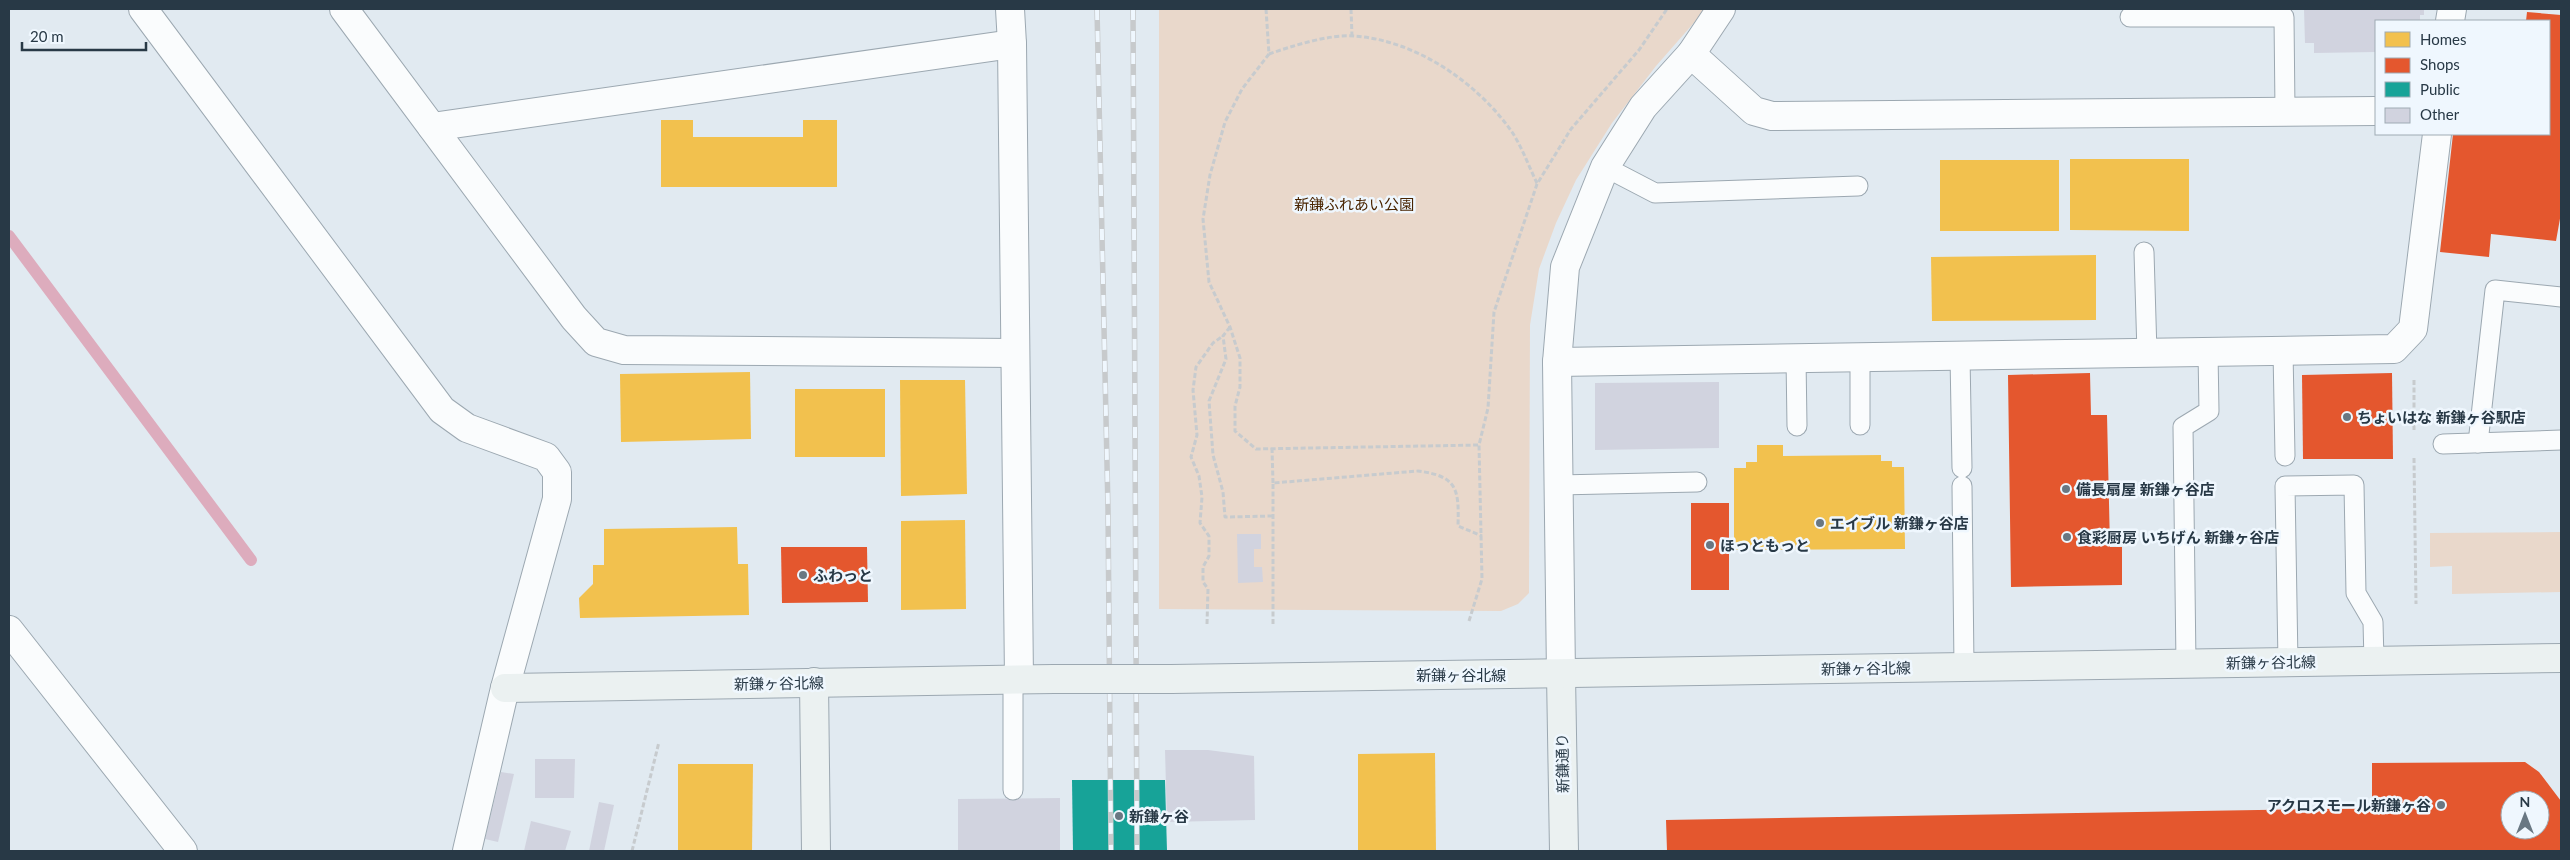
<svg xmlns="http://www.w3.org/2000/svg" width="2570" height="860" font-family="Lato,'Noto Sans JP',sans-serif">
<rect width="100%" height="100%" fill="#e1eaf1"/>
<g fill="#e9d8cb">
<path d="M 1159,9 L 1706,9 L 1656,66 L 1612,123 L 1576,180 L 1556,223 L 1539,269 L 1530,325 L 1529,593 L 1518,604 L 1501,611 L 1159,609 Z"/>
<path d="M 2561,532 L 2561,592 L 2452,594 L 2452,566 L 2430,567 L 2430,533 Z"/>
</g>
<g fill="#f2c14e">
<path d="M 661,120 L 693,120 L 693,137 L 803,137 L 803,120 L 837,120 L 837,187 L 661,187 Z"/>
<path d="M 2070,159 L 2189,159 L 2189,231 L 2070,230 Z"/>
<rect x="1940" y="160" width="119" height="71"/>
<path d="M 2096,255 L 2096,320 L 1932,321 L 1931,257 Z"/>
<path d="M 750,372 L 751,439 L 621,442 L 620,374 Z"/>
<path d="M 900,380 L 965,380 L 967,494 L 901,496 Z"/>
<rect x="795" y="389" width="90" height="68"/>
<path d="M 1757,445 L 1783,445 L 1783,456 L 1881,455 L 1881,461 L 1892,461 L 1892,467 L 1904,467 L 1905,549 L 1734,550 L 1734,468 L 1746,468 L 1746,462 L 1757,462 Z"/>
<path d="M 965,520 L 966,609 L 901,610 L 901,521 Z"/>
<path d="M 737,527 L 738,564 L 748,564 L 749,615 L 580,618 L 579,598 L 593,584 L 593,565 L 604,565 L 604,529 Z"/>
<path d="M 1435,753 L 1436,851 L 1358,851 L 1358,754 Z"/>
<path d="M 678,764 L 753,764 L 752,851 L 678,851 Z"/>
</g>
<g fill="#e4572e" fill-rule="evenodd">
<path d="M 2527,12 L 2561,15 L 2561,213 L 2556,241 L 2491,234 L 2489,257 L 2440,252 L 2453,134 L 2549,134 L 2549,21 L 2526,21 Z"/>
<path d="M 2090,373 L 2091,415 L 2107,415 L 2110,547 L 2122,547 L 2122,585 L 2011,587 L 2008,375 Z"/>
<path d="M 2392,373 L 2393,459 L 2303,459 L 2302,375 Z"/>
<rect x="1691" y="503" width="38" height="87"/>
<path d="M 781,547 L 867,547 L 868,602 L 782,603 Z"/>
<path d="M 2525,762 L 2539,772 L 2561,801 L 2561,851 L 1667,851 L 1666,820 L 2372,808 L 2372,763 ZM 2510,800 L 2540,800 L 2540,830 L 2510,830 Z"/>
</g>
<path fill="#17a398" d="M 1072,780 L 1165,780 L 1167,851 L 1073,851 Z"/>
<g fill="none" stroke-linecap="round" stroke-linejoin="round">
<path stroke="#ddacbd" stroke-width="12" d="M 9,236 L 251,560"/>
</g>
<g fill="#d1d3df">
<path d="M 2304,9 L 2424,9 L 2424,15 L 2420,15 L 2420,21 L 2376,21 L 2376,52 L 2314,53 L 2314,43 L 2305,43 Z"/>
<path d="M 1719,382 L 1719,448 L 1595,450 L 1595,383 Z"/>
<path d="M 1237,534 L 1261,534 L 1261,549 L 1254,549 L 1254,567 L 1262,567 L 1263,582 L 1238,583 Z"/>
<path d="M 1165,750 L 1208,750 L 1254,756 L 1255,820 L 1167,822 Z"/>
<path d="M 535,759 L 575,759 L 574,798 L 535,798 Z"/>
<path d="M 501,772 L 514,774 L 498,842 L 485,839 Z"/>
<path d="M 1060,798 L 1060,851 L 958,851 L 958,799 Z"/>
<path d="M 599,802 L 614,805 L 604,851 L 589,851 Z"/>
<path d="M 531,821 L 571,831 L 565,851 L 524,851 Z"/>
</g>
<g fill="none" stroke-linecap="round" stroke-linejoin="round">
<defs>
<g id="lane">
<path d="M 2130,17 L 2284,17 L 2285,111"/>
<path d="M 1605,167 L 1655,193 L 1858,186"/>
<path d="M 2144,252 L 2147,353"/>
<path d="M 2283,351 L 2285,456"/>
<path d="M 1960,356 L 1962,468"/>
<path d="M 1860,357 L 1860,425"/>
<path d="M 1796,358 L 1797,426"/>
<path d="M 2478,443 L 2495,290 L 2561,297"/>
<path d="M 2443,444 L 2561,440"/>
<path d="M 1558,485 L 1697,482"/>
<path d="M 1962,486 L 1964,667"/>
<path d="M 2288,662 L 2285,486 L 2354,485 L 2356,593 L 2373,622 L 2374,661"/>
<path d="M 2186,664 L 2183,427 L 2209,411 L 2208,352"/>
<path d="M 1013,790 L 1013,679"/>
</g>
<g id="street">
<path d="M 143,9 L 442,410 L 467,428 L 546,457 L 557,472 L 557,499 L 505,688 L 467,851"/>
<path d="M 344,9 L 574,318 L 596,342 L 624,350 L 1015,353"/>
<path d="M 1010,9 L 1012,44 L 1019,679"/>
<path d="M 2450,21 L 2452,9"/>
<path d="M 1691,54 L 1754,111 L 1772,116 L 2376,111"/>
<path d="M 432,127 L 1012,44"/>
<path d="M 1557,362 L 2394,349 L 2413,329 L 2437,134"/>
<path d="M 9,630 L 183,851"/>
<path d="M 1561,675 L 1557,362 L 1565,267 L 1605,167 L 1643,107 L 1691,54 L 1721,9"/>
</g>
<g id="secondary">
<path d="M 1561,675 L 1564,851"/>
<path d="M 1171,679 L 2561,658"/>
<path d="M 814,682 L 816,851"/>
<path d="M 505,688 L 1054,679"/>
</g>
</defs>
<use href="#lane" stroke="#9ca8b1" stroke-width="21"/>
<use href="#street" stroke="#9ca8b1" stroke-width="30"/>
<use href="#secondary" stroke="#9ca8b1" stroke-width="30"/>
<g stroke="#c7cbce" stroke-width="3" stroke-dasharray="5 2.5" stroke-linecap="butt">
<path d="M 1266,9 L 1269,54 L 1242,89 L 1225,122 L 1210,175 L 1203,219 L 1209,282 L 1230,327 L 1240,358 L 1240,387 L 1235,406 L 1235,431 L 1256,449 L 1479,445"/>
<path d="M 1351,9 L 1352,36"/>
<path d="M 1269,54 C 1292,46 1330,34 1354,36 C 1415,40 1477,82 1512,132 C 1522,147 1529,167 1537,183"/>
<path d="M 1230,327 L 1223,336 L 1226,359 L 1209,401 L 1213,455 L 1223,492 L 1225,517 L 1273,516"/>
<path d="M 2414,380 L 2414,431"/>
<path d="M 1272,448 L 1273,483"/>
<path d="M 2414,458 L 2416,604"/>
<path d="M 1469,621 L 1482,579 L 1479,445 L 1488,408 L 1494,312 L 1537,184 L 1571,129 L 1639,50 L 1667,9"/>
<path d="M 1207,624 L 1208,589 L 1203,582 L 1203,567 L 1209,556 L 1209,536 L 1200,523 L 1202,497 L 1199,476 L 1191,457 L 1197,435 L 1193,390 L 1196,367 L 1213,343 L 1223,336"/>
<path d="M 1273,624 L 1273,483 L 1418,471 C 1458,476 1459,490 1458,526 L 1482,536"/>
<path d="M 632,851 L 659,742"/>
</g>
<use href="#lane" stroke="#fafcfd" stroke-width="19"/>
<use href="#street" stroke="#fafcfd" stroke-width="28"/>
<use href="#secondary" stroke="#ebf1f1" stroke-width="28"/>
<defs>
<g id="rail">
<path d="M 1097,9 L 1108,509 L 1111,851"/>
<path d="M 1133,9 L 1137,851"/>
</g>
</defs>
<use href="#rail" stroke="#c7cacc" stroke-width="5.5"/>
<use href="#rail" stroke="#eff7fe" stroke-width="4" stroke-dasharray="11" stroke-linecap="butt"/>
<defs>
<path id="secondary-bridge" d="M 1054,679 L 1171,679"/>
</defs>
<use href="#secondary-bridge" stroke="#9ca8b1" stroke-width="30" stroke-linecap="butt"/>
<use href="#secondary-bridge" stroke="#ebf1f1" stroke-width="28"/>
</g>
<g fill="#697782" stroke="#eff7fe" stroke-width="2">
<circle cx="2347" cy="417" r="5"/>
<circle cx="2066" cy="489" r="5"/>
<circle cx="1820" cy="523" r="5"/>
<circle cx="2067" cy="537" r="5"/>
<circle cx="1710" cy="545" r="5"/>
<circle cx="803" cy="575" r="5"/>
<circle cx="2441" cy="805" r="5"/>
<circle cx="1119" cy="816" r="5"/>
</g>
<g text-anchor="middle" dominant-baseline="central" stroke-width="5" stroke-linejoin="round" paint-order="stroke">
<g font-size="15" fill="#492400" stroke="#eff7fe">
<text x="1354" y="204">新鎌ふれあい公園</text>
</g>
<g font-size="15" font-weight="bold" fill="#283946" stroke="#eff7fe" text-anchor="start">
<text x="2357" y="417">ちょいはな 新鎌ヶ谷駅店</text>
<text x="2076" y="489">備長扇屋 新鎌ヶ谷店</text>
<text x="1830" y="523">エイブル 新鎌ヶ谷店</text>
<text x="2077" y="537">食彩厨房 いちげん 新鎌ヶ谷店</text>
<text x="1720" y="545">ほっともっと</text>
<text x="813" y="575">ふわっと</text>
<text x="2431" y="805" text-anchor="end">アクロスモール新鎌ヶ谷</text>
<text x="1129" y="816">新鎌ヶ谷</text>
</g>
<g font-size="15" fill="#283946" stroke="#eff7fe">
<text transform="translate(2271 662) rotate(-1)">新鎌ヶ谷北線</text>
<text transform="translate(1866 668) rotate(-1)">新鎌ヶ谷北線</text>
<text x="1461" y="675">新鎌ヶ谷北線</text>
<text transform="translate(779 683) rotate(-1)">新鎌ヶ谷北線</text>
<text transform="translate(1562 763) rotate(-91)">新鎌通り</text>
</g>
</g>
<rect width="2570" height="860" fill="none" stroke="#283946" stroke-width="20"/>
<rect x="2375" y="20" width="175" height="115" fill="#eff7fe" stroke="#9fabb4"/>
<rect x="2385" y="32" width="25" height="15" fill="#f2c14e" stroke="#9fabb4"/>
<text x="2420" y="45" font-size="15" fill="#283946">Homes</text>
<rect x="2385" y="58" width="25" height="15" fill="#e4572e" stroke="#9fabb4"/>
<text x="2420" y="70" font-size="15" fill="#283946">Shops</text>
<rect x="2385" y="82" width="25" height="15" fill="#17a398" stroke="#9fabb4"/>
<text x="2420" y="95" font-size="15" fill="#283946">Public</text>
<rect x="2385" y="108" width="25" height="15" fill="#d1d3df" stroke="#9fabb4"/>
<text x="2420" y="120" font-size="15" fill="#283946">Other</text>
<g transform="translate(2525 815)"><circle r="24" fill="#eff7fe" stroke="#9fabb4"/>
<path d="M0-4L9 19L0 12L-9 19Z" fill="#697782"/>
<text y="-8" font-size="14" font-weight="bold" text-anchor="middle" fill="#283946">N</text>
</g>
<path d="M22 42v8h124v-8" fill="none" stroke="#283946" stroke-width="2.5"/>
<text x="30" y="42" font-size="15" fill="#283946" stroke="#eff7fe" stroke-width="4" paint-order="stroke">20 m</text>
</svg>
